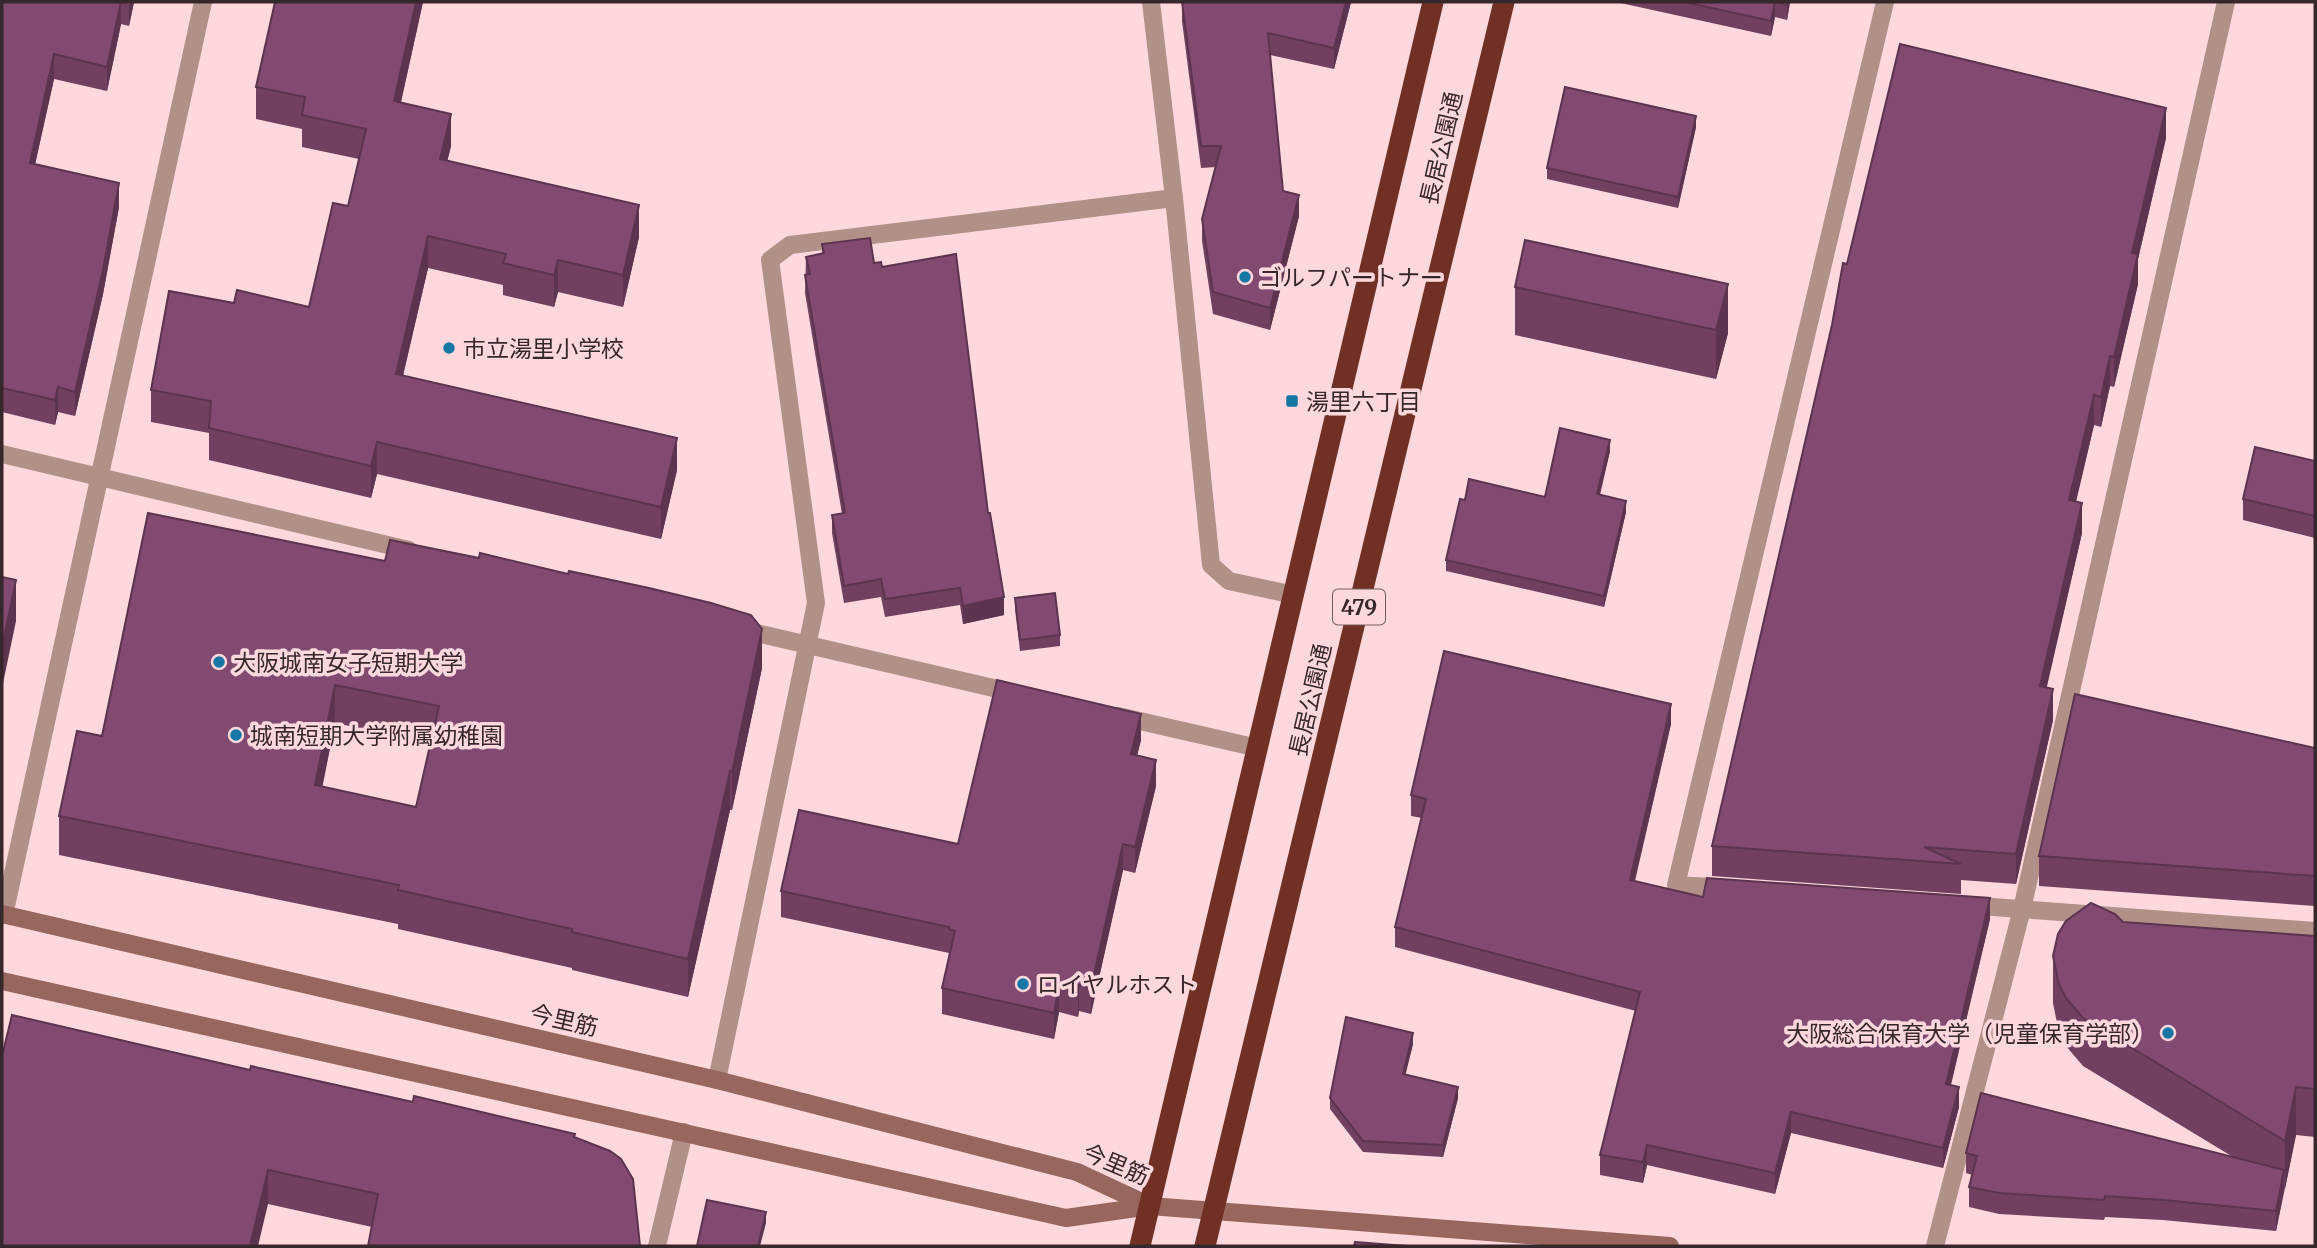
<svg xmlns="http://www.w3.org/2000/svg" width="2317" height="1248" font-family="Merriweather,'Noto Sans JP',serif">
<rect width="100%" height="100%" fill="#ffd8de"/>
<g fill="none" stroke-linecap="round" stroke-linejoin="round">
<g stroke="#b19088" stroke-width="18">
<path d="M 1151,2 L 1174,198 L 1211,565 L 1229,581 L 1294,595"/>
<path d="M 2,454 L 409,550"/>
<path d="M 739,629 L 1019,694"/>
<path d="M 1118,716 L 1258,748"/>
<path d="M 1729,888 L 1676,885 L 1885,2"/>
<path d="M 1966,905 L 2315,931"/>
<path d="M 4,915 L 203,2"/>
<path d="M 717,1080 L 816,603 L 770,260 L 790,245 L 1174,198"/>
<path d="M 657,1246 L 684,1132"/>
<path d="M 1935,1246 L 2022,909 L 2226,2"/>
</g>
<g stroke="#97675d" stroke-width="18">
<path d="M 2,914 L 717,1080 L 1077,1172 L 1150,1206"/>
<path d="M 2,981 L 1066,1218 L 1150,1206 L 1670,1246"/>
</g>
<g stroke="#703024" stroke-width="21">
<path d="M 1140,1246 L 1433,2"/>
<path d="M 1205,1246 L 1504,2"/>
</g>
</g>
<g fill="#714061" fill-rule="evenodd">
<path d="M 2,2 L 134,2 L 129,26 L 121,24 L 107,91 L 54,79 L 35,164 L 119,207 L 103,294 L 75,416 L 58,412 L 55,425 L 2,412 Z"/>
<path d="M 275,2 L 423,2 L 401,102 L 451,146 L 447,161 L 639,237 L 623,307 L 558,292 L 554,307 L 503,295 L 503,285 L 428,268 L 403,375 L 677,470 L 661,539 L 377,474 L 371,498 L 209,460 L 209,433 L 151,422 L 151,390 L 234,303 L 309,307 L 348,206 L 359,159 L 302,147 L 302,129 L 256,119 L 256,87 Z"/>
<path d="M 1182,2 L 1351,2 L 1334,69 L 1270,55 L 1283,191 L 1299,216 L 1270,330 L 1213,314 L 1202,241 L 1202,219 L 1216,167 L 1201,168 L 1182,21 Z"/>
<path d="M 1616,2 L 1790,2 L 1787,20 L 1775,17 L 1771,36 Z"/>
<path d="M 1696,127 L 1678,208 L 1547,179 L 1547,168 Z"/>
<path d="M 2166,138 L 2138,259 L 2138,284 L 2114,387 L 2110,386 L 2101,427 L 2094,425 L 2076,502 L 2082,533 L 2046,688 L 2053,720 L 2016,884 L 1961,880 L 1961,894 L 1712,876 L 1712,846 L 1847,264 Z"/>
<path d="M 822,244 L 882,267 L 988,513 L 1004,615 L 963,624 L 960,605 L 885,617 L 881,597 L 844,603 L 832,533 L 832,515 L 842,514 L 805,293 L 806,257 L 822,254 Z"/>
<path d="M 1515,287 L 1728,333 L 1716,379 L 1515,335 Z"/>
<path d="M 1610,451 L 1600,495 L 1626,512 L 1604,607 L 1446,571 L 1446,560 L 1465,500 L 1545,497 Z"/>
<path d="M 2315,461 L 2315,538 L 2243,520 L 2243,499 Z"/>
<path d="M 148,513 L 762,668 L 732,810 L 730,810 L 688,997 L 572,970 L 572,968 L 398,929 L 398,924 L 59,855 L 59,816 L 102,736 ZM 335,723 L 431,743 L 416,807 L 322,787 Z"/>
<path d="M 1015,598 L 1060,635 L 1060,646 L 1020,651 L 1015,609 Z"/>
<path d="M 1671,724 L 1635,881 L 1703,897 L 1990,919 L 1951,1085 L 1959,1107 L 1943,1168 L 1791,1133 L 1775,1194 L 1647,1165 L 1643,1183 L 1600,1175 L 1600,1155 L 1636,1011 L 1395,947 L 1395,927 L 1422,818 L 1411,816 L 1411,795 Z"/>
<path d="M 1141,740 L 1137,755 L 1156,786 L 1135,873 L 1123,870 L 1091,1014 L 1079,1011 L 1078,1017 L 1059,1012 L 1054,1039 L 942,1014 L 942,988 L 949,953 L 781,917 L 781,891 L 958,844 Z"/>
<path d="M 2315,748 L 2315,906 L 2039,886 L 2039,856 Z"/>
<path d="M 2123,922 L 2315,936 L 2315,1137 L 2296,1135 L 2276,1231 L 2163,1220 L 2105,1217 L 2104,1220 L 1999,1214 L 1969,1207 L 1969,1187 L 1972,1175 L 1966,1173 L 1966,1153 L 2233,1157 L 2083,1066 L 2066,1046 L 2059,1033 L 2053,1003 L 2053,956 Z"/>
<path d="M 1413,1044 L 1405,1074 L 1458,1098 L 1443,1157 L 1363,1152 L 1330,1109 L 1330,1098 Z"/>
<path d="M 250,1070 L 575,1137 L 372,1227 L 268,1204 Z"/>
</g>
<g fill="#5c344f">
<path d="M 121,2 L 121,24 L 107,91 L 107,67 Z"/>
<path d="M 129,2 L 134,2 L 129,26 Z"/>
<path d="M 416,2 L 423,2 L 394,133 L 394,101 Z"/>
<path d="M 1346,2 L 1351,2 L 1334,69 L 1334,48 Z"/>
<path d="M 1775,2 L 1775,17 L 1771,36 L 1771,21 Z"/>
<path d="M 1787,2 L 1790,2 L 1787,20 Z"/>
<path d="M 54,54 L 54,79 L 30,187 L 30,163 Z"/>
<path d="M 2166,108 L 2166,138 L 2138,259 L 2138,284 L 2114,387 L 2114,357 L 2132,253 Z"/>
<path d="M 451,114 L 451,146 L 440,191 L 440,159 Z"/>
<path d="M 1696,116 L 1696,127 L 1678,208 L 1678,197 Z"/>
<path d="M 119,183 L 119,207 L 103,294 L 75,416 L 75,392 Z"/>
<path d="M 1299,195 L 1299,216 L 1270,330 L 1270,308 Z"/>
<path d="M 639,205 L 639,237 L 623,307 L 623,275 Z"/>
<path d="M 428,236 L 428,268 L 396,406 L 396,374 Z"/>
<path d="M 558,260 L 558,292 L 554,307 L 554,275 Z"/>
<path d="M 1728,284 L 1728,333 L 1716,379 L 1716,330 Z"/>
<path d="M 2110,356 L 2110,386 L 2101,427 L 2101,397 Z"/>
<path d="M 58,387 L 58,412 L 55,425 L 55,400 Z"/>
<path d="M 2094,395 L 2094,425 L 2069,530 L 2069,500 Z"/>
<path d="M 677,438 L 677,470 L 661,539 L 661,507 Z"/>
<path d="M 1610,440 L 1610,451 L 1597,505 L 1597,494 Z"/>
<path d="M 377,442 L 377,474 L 371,498 L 371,466 Z"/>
<path d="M 1626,501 L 1626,512 L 1604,607 L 1604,596 Z"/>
<path d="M 2082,503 L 2082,533 L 2040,717 L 2040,686 Z"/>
<path d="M 16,580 L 16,621 L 2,688 L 2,647 Z"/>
<path d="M 1004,597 L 1004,615 L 963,624 L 963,606 Z"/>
<path d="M 762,629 L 762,668 L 732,810 L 732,772 Z"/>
<path d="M 335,685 L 335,723 L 315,824 L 315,785 Z"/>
<path d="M 2053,689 L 2053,720 L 2016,884 L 2016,854 Z"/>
<path d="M 1671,704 L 1671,724 L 1630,900 L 1630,880 Z"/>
<path d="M 1141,714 L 1141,740 L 1131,780 L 1131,754 Z"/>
<path d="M 1156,760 L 1156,786 L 1135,873 L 1135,847 Z"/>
<path d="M 730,771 L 730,810 L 688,997 L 688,959 Z"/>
<path d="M 1123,844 L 1123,870 L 1091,1014 L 1091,988 Z"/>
<path d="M 1990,898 L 1990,919 L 1946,1104 L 1946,1084 Z"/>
<path d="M 1079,985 L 1079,1011 L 1078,1017 L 1078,990 Z"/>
<path d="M 1059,986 L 1059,1012 L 1054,1039 L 1054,1013 Z"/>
<path d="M 1413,1033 L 1413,1044 L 1403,1085 L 1403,1074 Z"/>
<path d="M 1458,1087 L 1458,1098 L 1443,1157 L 1443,1145 Z"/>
<path d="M 1959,1087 L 1959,1107 L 1943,1168 L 1943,1148 Z"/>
<path d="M 2296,1087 L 2296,1135 L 2285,1189 L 2285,1141 Z"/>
<path d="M 1791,1112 L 1791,1133 L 1775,1194 L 1775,1173 Z"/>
<path d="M 1647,1145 L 1647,1165 L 1643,1183 L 1643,1162 Z"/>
<path d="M 268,1170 L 268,1204 L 258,1246 L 250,1246 Z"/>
<path d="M 2284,1170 L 2284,1190 L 2276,1231 L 2276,1211 Z"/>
<path d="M 766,1212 L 766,1223 L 760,1246 L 758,1246 Z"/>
</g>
<g fill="#834a71" stroke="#5c344f" stroke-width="2" fill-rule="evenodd">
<path d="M 2,2 L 121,2 L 107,67 L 54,54 L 30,163 L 119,183 L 103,270 L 75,392 L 58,387 L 55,400 L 2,388 Z"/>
<path d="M 275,2 L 416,2 L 394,101 L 451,114 L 440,159 L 639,205 L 623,275 L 558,260 L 554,275 L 503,263 L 506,254 L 428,236 L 396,374 L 677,438 L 661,507 L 377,442 L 371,466 L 209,428 L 211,401 L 151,390 L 169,291 L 234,303 L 237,290 L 309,307 L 333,203 L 348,206 L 366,129 L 302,115 L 305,97 L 256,87 Z"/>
<path d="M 1182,2 L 1346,2 L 1334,48 L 1268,33 L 1283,191 L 1299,195 L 1270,308 L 1213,292 L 1202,219 L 1221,146 L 1201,146 Z"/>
<path d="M 1685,2 L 1787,2 L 1787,5 L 1775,2 L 1771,21 Z"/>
<path d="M 1900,44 L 2166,108 L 2132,253 L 2138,254 L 2114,357 L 2110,356 L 2101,397 L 2094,395 L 2069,500 L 2082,503 L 2040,686 L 2053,689 L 2016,854 L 1924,847 L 1961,864 L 1712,846 L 1832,325 L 1843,263 L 1847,264 Z"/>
<path d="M 1565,87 L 1696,116 L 1678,197 L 1547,168 Z"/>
<path d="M 870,238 L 874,263 L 881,262 L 882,267 L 956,254 L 988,513 L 990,513 L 1004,597 L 963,606 L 960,588 L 885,599 L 881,579 L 844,586 L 832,515 L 845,513 L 805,275 L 810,274 L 806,257 L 824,253 L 822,244 Z"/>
<path d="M 1525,240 L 1728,284 L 1716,330 L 1515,287 Z"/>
<path d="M 1560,428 L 1610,440 L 1597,494 L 1626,501 L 1604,596 L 1446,560 L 1460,499 L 1465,500 L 1469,479 L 1545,497 Z"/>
<path d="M 2255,447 L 2315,461 L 2315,516 L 2243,499 Z"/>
<path d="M 148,513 L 385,561 L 390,540 L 479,558 L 480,553 L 568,574 L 569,571 L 649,588 L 711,603 L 751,615 L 762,629 L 732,772 L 730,771 L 688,959 L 572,932 L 572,929 L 398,890 L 399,885 L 59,816 L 77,731 L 102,736 ZM 335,685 L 439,706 L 416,807 L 315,785 Z"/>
<path d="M 2,577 L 16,580 L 2,647 Z"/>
<path d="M 1055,593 L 1060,635 L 1020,640 L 1015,598 Z"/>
<path d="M 1444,651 L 1671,704 L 1630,880 L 1703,897 L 1707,878 L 1990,898 L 1946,1084 L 1959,1087 L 1943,1148 L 1791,1112 L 1775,1173 L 1647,1145 L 1643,1162 L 1600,1155 L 1640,992 L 1395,927 L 1426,799 L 1411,795 Z"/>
<path d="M 997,680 L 1141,714 L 1131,754 L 1156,760 L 1135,847 L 1123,844 L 1091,988 L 1079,985 L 1078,990 L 1059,986 L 1054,1013 L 942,988 L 955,931 L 949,929 L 949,927 L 781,891 L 799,810 L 958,844 Z"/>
<path d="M 2075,694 L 2315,748 L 2315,876 L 2039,856 Z"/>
<path d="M 2091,903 L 2115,914 L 2123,922 L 2315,936 L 2315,1089 L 2296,1087 L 2285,1141 L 2083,1018 L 2066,998 L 2059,985 L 2053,956 L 2058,934 L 2066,921 Z"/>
<path d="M 12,1015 L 250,1070 L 251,1066 L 413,1102 L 414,1096 L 575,1134 L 574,1137 L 610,1151 L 621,1159 L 633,1179 L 640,1246 L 368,1246 L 378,1194 L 268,1170 L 250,1246 L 2,1246 L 2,1056 Z"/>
<path d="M 1346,1017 L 1413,1033 L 1403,1074 L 1458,1087 L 1443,1145 L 1363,1141 L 1330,1098 Z"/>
<path d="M 1981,1093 L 2284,1170 L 2276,1211 L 2163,1200 L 2105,1196 L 2104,1200 L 1999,1193 L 1969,1187 L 1977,1156 L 1966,1153 Z"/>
<path d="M 707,1200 L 766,1212 L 758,1246 L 697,1246 Z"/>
<path d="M 1355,1242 L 1407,1246 L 1354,1246 Z"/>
</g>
<g fill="#1777a4" stroke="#ffd8de" stroke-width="2.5">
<circle cx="1245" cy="277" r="7"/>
<circle cx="449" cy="348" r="7"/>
<rect x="1285" y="394" width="14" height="14" rx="3.5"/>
<circle cx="219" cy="662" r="7"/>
<circle cx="236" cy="735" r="7"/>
<circle cx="1023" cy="984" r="7"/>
<circle cx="2168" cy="1033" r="7"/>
</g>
<g text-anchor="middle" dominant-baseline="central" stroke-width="7" stroke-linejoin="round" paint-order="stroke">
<rect fill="#ffd8de" stroke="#725c60" stroke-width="2" x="1333" y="589.5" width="52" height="35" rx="5"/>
<g font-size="21" font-weight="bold" fill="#36272a">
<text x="1359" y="607">479</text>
</g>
<g font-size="23" fill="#36272a" stroke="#ffd8de">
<text transform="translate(1441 148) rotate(-77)">長居公園通</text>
<text transform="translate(1310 700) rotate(-77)">長居公園通</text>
<text transform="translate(564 1020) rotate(13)">今里筋</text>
<text transform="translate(1116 1164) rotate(23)">今里筋</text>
</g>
<g font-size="23" fill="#36272a" stroke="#ffd8de" text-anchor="start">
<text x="1259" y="277">ゴルフパートナー</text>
<text x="463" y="348">市立湯里小学校</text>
<text x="1306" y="401">湯里六丁目</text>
<text x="233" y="662">大阪城南女子短期大学</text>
<text x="250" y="735">城南短期大学附属幼稚園</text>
<text x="1037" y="984">ロイヤルホスト</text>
<text x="2154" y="1033" text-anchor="end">大阪総合保育大学（児童保育学部）</text>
</g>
</g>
<rect width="2317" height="1248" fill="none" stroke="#36272a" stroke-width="7"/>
</svg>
